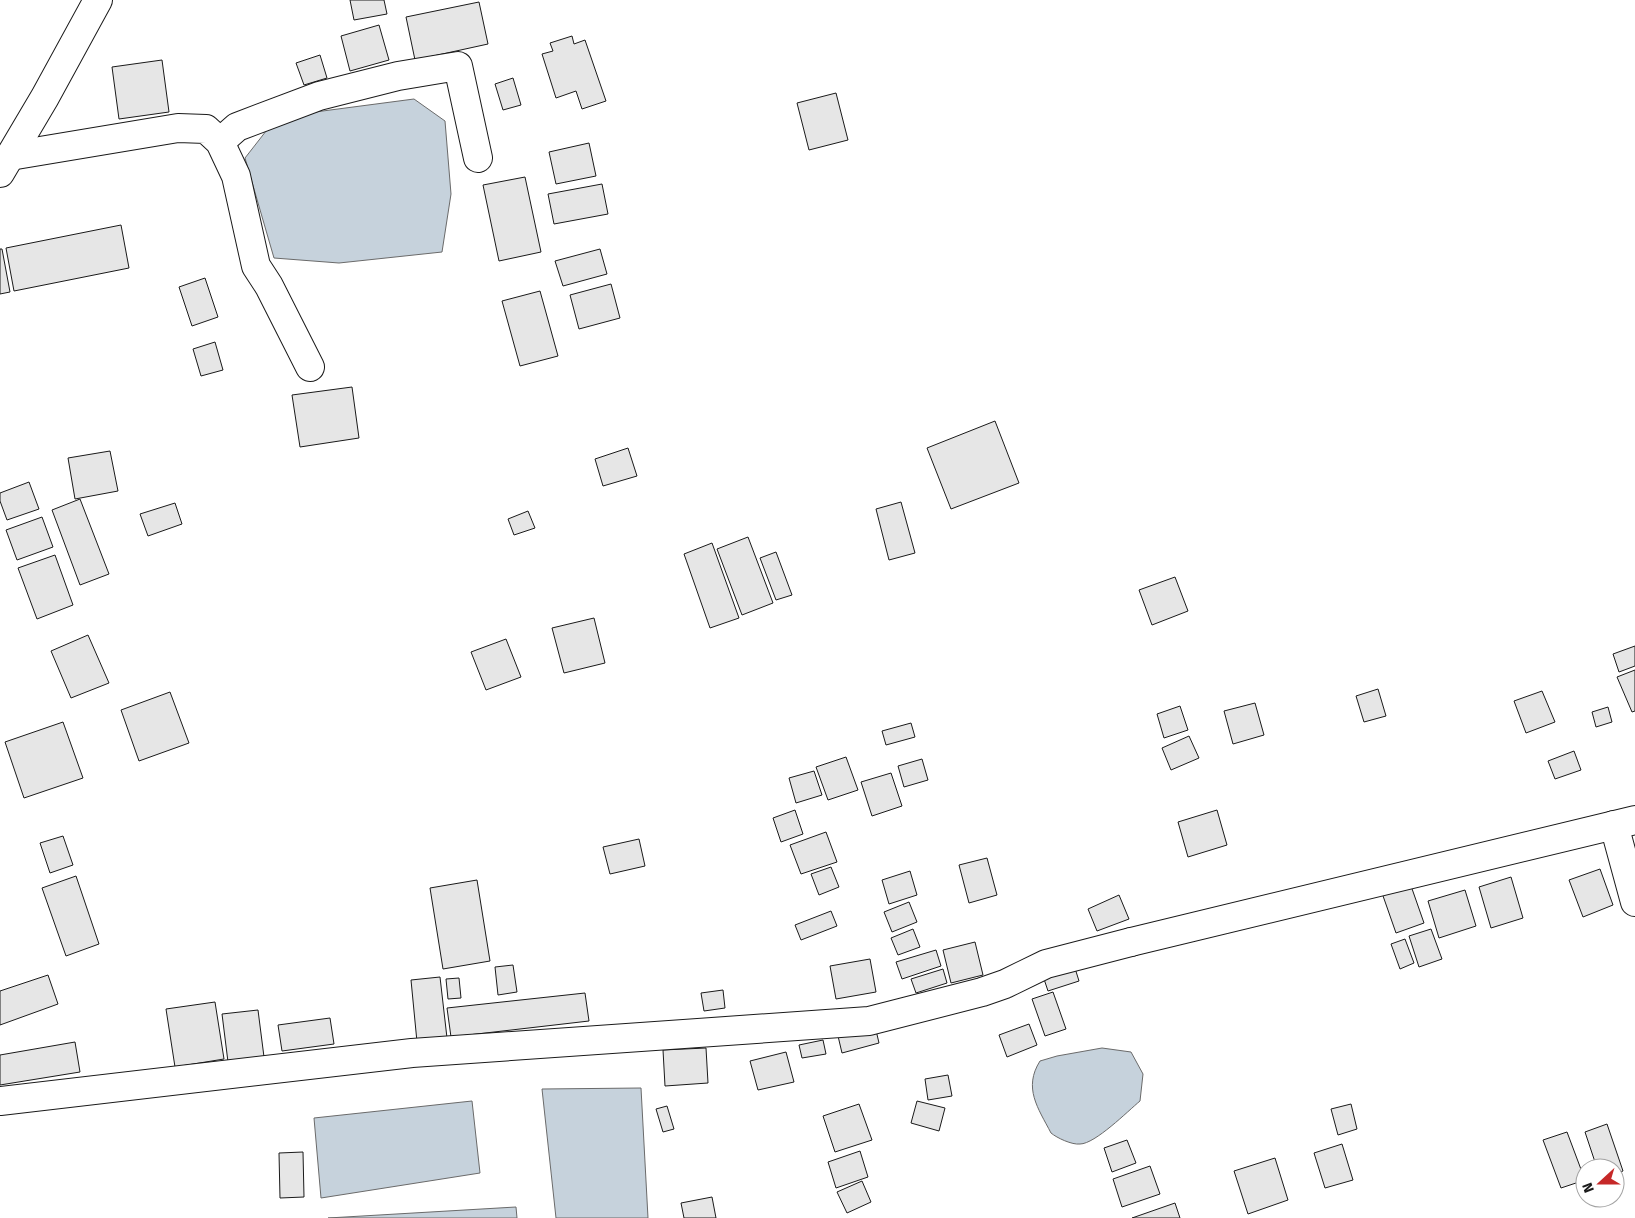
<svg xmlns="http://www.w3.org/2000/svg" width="1635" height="1218" font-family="'Fira Sans',sans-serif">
<rect width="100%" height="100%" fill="#fff"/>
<g fill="#c6d2dc" stroke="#6a6a6a">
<path d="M 414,99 L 445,121 L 451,194 L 442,252 L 339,263 L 274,258 L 245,158 L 277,117 Z"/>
<path d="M 1102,1048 L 1131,1052 L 1143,1074 L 1140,1101 C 1128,1111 1095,1144 1080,1144 C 1072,1145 1057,1138 1051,1133 C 1038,1108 1023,1088 1040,1061 L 1057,1056 Z"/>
<path d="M 641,1088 L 648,1218 L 556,1218 L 542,1089 Z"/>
<path d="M 472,1101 L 480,1173 L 321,1198 L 314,1118 Z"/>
<path d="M 516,1207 L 517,1218 L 328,1218 Z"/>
</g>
<g fill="#e6e6e6" stroke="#1a1a1a">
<path d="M 350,0 L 384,0 L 387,14 L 354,20 Z"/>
<path d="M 479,2 L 488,44 L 415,60 L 406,17 Z"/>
<path d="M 379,25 L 389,60 L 350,71 L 341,36 Z"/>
<path d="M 572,36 L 574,44 L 585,40 L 606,101 L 582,109 L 576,91 L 556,98 L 542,54 L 553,51 L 550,43 Z"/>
<path d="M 320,55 L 327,78 L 304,85 L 296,63 Z"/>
<path d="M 162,60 L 169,112 L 119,119 L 112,67 Z"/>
<path d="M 513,78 L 521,105 L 503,110 L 495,84 Z"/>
<path d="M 836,93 L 848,140 L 809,150 L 797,103 Z"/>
<path d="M 589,143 L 596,176 L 556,184 L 549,152 Z"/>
<path d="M 525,177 L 541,252 L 499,261 L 483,185 Z"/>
<path d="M 602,184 L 608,214 L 554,224 L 548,194 Z"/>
<path d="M 121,225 L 129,268 L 14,291 L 6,248 Z"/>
<path d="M 0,249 L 2,249 L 10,292 L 0,294 Z"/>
<path d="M 600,249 L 607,274 L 563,286 L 555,261 Z"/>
<path d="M 205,278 L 218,317 L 192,326 L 179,287 Z"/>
<path d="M 611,284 L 620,318 L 579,329 L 570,295 Z"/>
<path d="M 540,291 L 558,356 L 520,366 L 502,301 Z"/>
<path d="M 215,342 L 223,370 L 201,376 L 193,349 Z"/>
<path d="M 352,387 L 359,438 L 300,447 L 292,395 Z"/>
<path d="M 995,421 L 1019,483 L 951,509 L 927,448 Z"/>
<path d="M 628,448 L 637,476 L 603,486 L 595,459 Z"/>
<path d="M 110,451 L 118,491 L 75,499 L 68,458 Z"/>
<path d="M 29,482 L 39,509 L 7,520 L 0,501 L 0,493 Z"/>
<path d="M 80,499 L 109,574 L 80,585 L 52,510 Z"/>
<path d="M 901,502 L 915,553 L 889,560 L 876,509 Z"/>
<path d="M 175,503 L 182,524 L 148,536 L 140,514 Z"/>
<path d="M 528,511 L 535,528 L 514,535 L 508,519 Z"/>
<path d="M 42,517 L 53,547 L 17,560 L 6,530 Z"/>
<path d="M 748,537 L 773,603 L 742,615 L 717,549 Z"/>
<path d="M 712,543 L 739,618 L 710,628 L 684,554 Z"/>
<path d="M 776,552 L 792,595 L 776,600 L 760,558 Z"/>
<path d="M 55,555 L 73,605 L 37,619 L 18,568 Z"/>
<path d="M 1175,577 L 1188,611 L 1152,625 L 1139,590 Z"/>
<path d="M 594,618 L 605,663 L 564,673 L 552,628 Z"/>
<path d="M 88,635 L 109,683 L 71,698 L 51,651 Z"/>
<path d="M 506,639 L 521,677 L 486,690 L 471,652 Z"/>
<path d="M 1635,646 L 1635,666 L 1619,672 L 1613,654 Z"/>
<path d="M 1635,670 L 1635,711 L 1632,712 L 1617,677 Z"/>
<path d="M 1378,689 L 1386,716 L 1364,722 L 1356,696 Z"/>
<path d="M 1542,691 L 1555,722 L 1526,733 L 1514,701 Z"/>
<path d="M 170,692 L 189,743 L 139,761 L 121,710 Z"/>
<path d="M 1255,703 L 1264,735 L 1233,744 L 1224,711 Z"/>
<path d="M 1180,706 L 1188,730 L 1164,738 L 1157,714 Z"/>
<path d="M 1608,707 L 1612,722 L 1596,727 L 1592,712 Z"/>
<path d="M 63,722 L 83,778 L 24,798 L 5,742 Z"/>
<path d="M 911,723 L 915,737 L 886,745 L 882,731 Z"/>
<path d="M 1189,736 L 1199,758 L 1171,770 L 1162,748 Z"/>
<path d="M 1574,751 L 1581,770 L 1555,779 L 1548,761 Z"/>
<path d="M 846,757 L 858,790 L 828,800 L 816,767 Z"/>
<path d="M 922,759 L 928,780 L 904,787 L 898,766 Z"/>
<path d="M 814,771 L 822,795 L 796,803 L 789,778 Z"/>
<path d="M 891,773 L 902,806 L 872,816 L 861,782 Z"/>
<path d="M 795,810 L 803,834 L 781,842 L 773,818 Z"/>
<path d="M 1217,810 L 1227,845 L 1188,857 L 1178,822 Z"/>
<path d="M 826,832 L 837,862 L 801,874 L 790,845 Z"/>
<path d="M 63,836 L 73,865 L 50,873 L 40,843 Z"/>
<path d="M 639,839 L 645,866 L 610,874 L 603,847 Z"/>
<path d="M 987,858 L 997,895 L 969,903 L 959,865 Z"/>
<path d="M 831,867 L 839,887 L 819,895 L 811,874 Z"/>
<path d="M 1600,869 L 1613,905 L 1583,917 L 1569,880 Z"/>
<path d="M 910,871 L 917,895 L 889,904 L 882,880 Z"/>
<path d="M 76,876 L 99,944 L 66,956 L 42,888 Z"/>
<path d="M 1511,877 L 1523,918 L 1491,928 L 1479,887 Z"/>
<path d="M 477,880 L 490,961 L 443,969 L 430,888 Z"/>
<path d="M 1410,883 L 1424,923 L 1396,933 L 1382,893 Z"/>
<path d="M 1465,890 L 1476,926 L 1439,938 L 1428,901 Z"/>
<path d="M 1119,895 L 1129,919 L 1097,931 L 1088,909 Z"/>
<path d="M 909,902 L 917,922 L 892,932 L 884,912 Z"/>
<path d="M 831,911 L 837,926 L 801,940 L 795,925 Z"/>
<path d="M 913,929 L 920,947 L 898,955 L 891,938 Z"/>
<path d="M 1431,929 L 1442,959 L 1419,967 L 1409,936 Z"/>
<path d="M 1405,939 L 1414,963 L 1400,969 L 1391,944 Z"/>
<path d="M 975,942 L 983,975 L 951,983 L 943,950 Z"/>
<path d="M 936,950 L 941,966 L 902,979 L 896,962 Z"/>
<path d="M 870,959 L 876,992 L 836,999 L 830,966 Z"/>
<path d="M 513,965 L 517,992 L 498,995 L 495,967 Z"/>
<path d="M 1074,965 L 1079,981 L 1048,991 L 1043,976 Z"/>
<path d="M 943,969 L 947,983 L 916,993 L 911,979 Z"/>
<path d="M 48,975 L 58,1004 L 0,1025 L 0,991 Z"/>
<path d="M 440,977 L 447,1038 L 417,1042 L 411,980 Z"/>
<path d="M 459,978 L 461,998 L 448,999 L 446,979 Z"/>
<path d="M 723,990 L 725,1008 L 704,1011 L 701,993 Z"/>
<path d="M 1053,992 L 1066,1029 L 1045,1036 L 1032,999 Z"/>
<path d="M 585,993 L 589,1021 L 451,1037 L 447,1008 Z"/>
<path d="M 215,1002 L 224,1059 L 175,1067 L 166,1009 Z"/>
<path d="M 258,1010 L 264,1057 L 228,1062 L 222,1014 Z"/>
<path d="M 330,1018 L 334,1044 L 282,1051 L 278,1025 Z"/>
<path d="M 1029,1024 L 1037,1045 L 1007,1057 L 999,1035 Z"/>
<path d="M 875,1026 L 879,1043 L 842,1053 L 838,1036 Z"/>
<path d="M 823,1040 L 826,1054 L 802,1058 L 799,1045 Z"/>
<path d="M 75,1042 L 80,1072 L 0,1085 L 0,1055 Z"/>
<path d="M 706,1048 L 708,1083 L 665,1086 L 663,1050 Z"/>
<path d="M 786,1052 L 794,1082 L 758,1090 L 750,1061 Z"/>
<path d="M 948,1075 L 952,1096 L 928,1100 L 925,1079 Z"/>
<path d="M 917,1101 L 945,1108 L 939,1131 L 911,1123 Z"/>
<path d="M 859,1104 L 872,1140 L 835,1152 L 823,1116 Z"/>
<path d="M 1351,1104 L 1357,1129 L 1338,1135 L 1331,1109 Z"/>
<path d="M 667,1106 L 674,1129 L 663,1132 L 656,1109 Z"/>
<path d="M 1607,1124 L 1623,1171 L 1615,1174 L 1615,1168 L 1597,1168 L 1585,1132 Z"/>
<path d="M 1567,1132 L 1585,1180 L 1561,1188 L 1543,1140 Z"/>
<path d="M 1127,1140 L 1136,1163 L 1112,1172 L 1104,1148 Z"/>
<path d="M 1342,1144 L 1353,1180 L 1325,1188 L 1314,1153 Z"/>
<path d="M 860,1151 L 868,1177 L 836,1188 L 828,1162 Z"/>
<path d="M 303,1152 L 304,1197 L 280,1198 L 279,1153 Z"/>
<path d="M 1275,1158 L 1288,1200 L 1248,1214 L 1234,1171 Z"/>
<path d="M 1150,1166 L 1160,1194 L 1122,1207 L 1113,1179 Z"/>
<path d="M 862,1181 L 871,1202 L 847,1213 L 837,1192 Z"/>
<path d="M 712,1197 L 716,1218 L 684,1218 L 681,1203 Z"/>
<path d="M 1175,1203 L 1180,1218 L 1132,1218 Z"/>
</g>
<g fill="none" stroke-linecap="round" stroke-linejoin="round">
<defs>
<g id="street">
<path d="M 220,142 L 237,127 L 319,96 L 398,76 L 458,66 L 478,158"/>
<path d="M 10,156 L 178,128 L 206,129 L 220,142 L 236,176 L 256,266 L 269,286 L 310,367"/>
<path d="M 1614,825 L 1635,902"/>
<path d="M 0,1101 L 412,1053 L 869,1021 L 982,992 L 1005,984 L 1046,964 L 1131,942"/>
</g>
<g id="secondary">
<path d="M 0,173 L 45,97 L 98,0"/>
<path d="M 1131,942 L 1635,820"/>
</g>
</defs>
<use href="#street" stroke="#1a1a1a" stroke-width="30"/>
<use href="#secondary" stroke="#1a1a1a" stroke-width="30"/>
<use href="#street" stroke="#fff" stroke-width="28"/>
<use href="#secondary" stroke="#fff" stroke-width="28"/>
</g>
<g transform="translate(1600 1183) rotate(249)"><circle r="24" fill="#ffffff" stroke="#a3a3a3"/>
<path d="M0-4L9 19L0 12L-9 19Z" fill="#c62828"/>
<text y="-8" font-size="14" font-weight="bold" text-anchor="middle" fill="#1a1a1a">N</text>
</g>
</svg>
